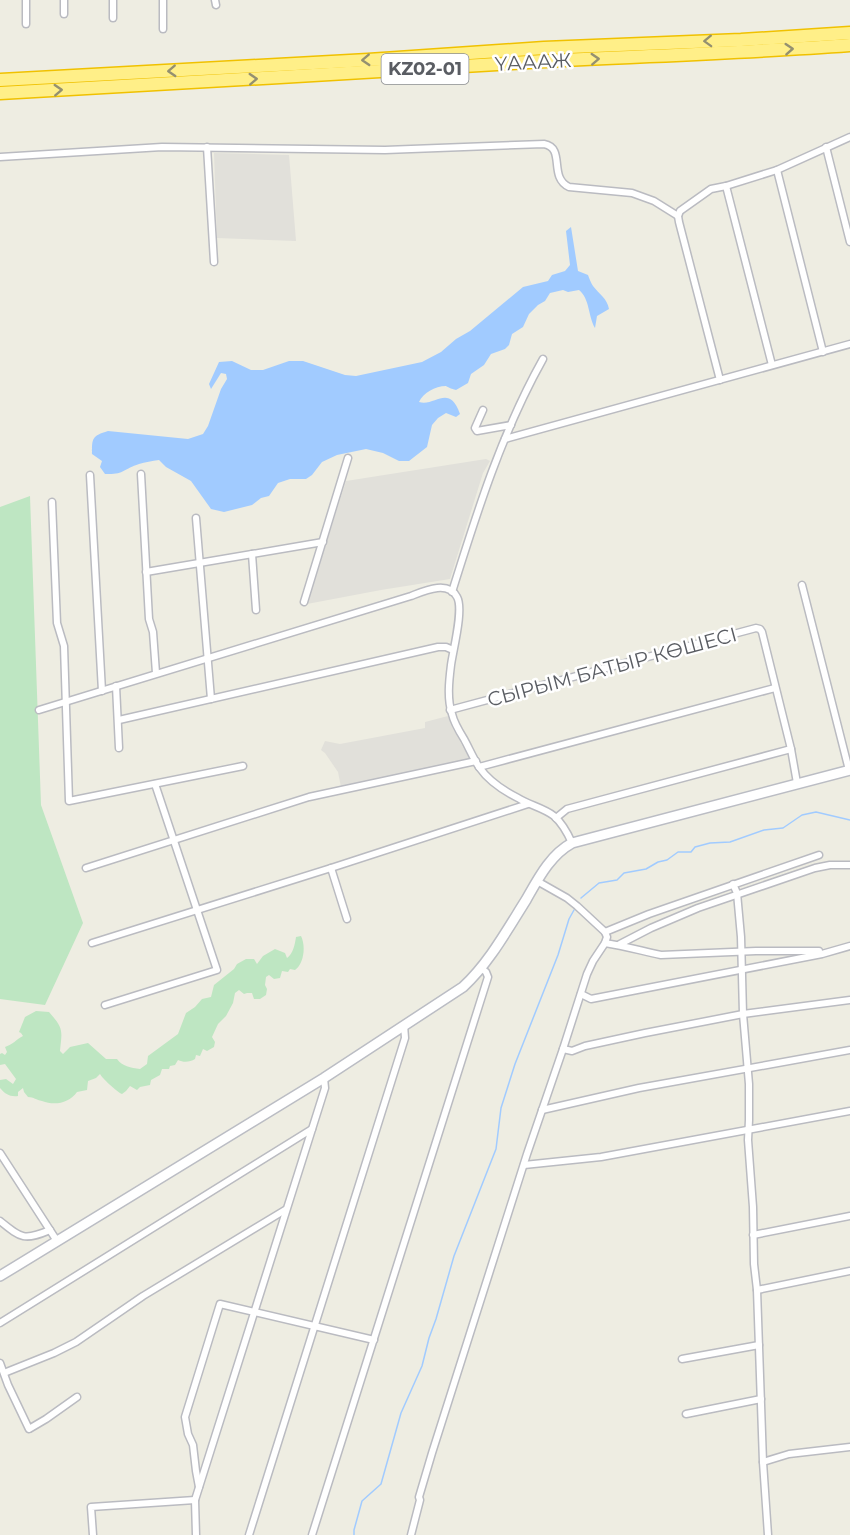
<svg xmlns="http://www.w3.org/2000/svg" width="850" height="1535" font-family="Montserrat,sans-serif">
<rect width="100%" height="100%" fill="#eeede2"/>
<g fill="#e1e0da">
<path d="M 214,153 L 289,155 L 296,241 L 217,238 Z"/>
<path d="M 486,459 L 490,461 L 483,473 L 450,579 L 381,590 L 307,604 L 346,481 Z"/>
<path d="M 448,716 L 452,727 L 470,760 L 341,787 L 338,772 L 325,753 L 321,750 L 325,741 L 340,744 L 425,728 L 425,722 Z"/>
</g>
<g fill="#bee6c2">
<path d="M 30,496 L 41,805 L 83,923 L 45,1005 L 0,999 L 0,507 Z"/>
<path d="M 301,936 C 306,946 304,964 295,970 L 290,969 L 288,972 L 282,971 L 280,978 L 274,979 L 269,975 L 266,977 L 265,985 L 267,989 L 266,995 L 260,999 L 254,999 L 252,993 L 247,993 L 244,994 L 239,990 L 235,993 L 233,1003 L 226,1016 L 218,1024 L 212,1037 L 215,1042 L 214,1047 L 207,1051 L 203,1049 L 200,1056 L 196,1055 L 195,1059 C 190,1062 184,1063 178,1060 L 175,1065 L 170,1066 L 169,1069 L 162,1069 L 160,1075 L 151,1080 L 150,1085 L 140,1087 L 137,1090 L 130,1086 L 126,1091 L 122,1094 C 117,1092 102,1078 100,1074 L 96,1078 L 88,1081 L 87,1090 L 77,1092 C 69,1103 55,1106 42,1101 C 36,1100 34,1097 28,1097 L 24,1092 L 23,1088 L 18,1092 L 18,1096 C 10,1097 5,1094 0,1088 L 0,1080 L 6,1079 L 13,1084 L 16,1079 L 5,1064 L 0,1065 L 0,1054 L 2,1053 L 5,1055 L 7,1052 L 5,1047 C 14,1044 15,1040 23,1036 L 21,1033 L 19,1032 L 25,1017 L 36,1011 L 49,1012 C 64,1029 62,1030 60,1051 L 63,1054 L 70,1047 L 88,1043 L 106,1059 L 117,1059 C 122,1066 131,1068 140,1069 L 147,1064 L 148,1056 L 178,1034 L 186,1013 L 195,1007 L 202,999 L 211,997 L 214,985 L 234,969 L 237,964 L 246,959 L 254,959 L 257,964 L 263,956 L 275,949 L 285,953 L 287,958 C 293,954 295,944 296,937 Z"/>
</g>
<path fill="#a1cbff" d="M 571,227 L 578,271 L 588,275 C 589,278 591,283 593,286 C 599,294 607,298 609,309 L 597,316 L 595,328 C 588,316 590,299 579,290 L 568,292 L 563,290 L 550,293 L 545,301 L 538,305 L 529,314 L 523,327 L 512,334 L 509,345 L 505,349 L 491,354 L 484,365 L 471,374 L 468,383 L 456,390 C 455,390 447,387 446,386 C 435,386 423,393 419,402 C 435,407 449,383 460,414 L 456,417 L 446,413 L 438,418 L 432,425 L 427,447 L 409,461 L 399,461 L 383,453 L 366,449 L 337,455 L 322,462 L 312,475 L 306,479 L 290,479 L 278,483 L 269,496 L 261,498 L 252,505 L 224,512 L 211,509 L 191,481 L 166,467 L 159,460 C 152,461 145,462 139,464 C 123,469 124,475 105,474 L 100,467 L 102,461 L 92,454 C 92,438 92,436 108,431 L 188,439 L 203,434 L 208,426 L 221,389 L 227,379 L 226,374 L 221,373 L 211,389 L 209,384 L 219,362 L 232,361 L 251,370 L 263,370 L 289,361 L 303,361 L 345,375 L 356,376 L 422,362 L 441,352 L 456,339 L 470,331 L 523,287 L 548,281 L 552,275 L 565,271 L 570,265 L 566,231 Z"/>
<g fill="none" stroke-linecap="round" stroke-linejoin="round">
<g stroke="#a1cbff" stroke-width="1.5">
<path d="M 581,898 L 599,883 L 617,880 L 624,873 L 646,869 L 658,862 L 667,860 L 678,852 L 691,852 L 695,847 L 710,843 L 730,842 L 764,830 L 783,828 L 802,815 L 816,812 L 850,820"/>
<path d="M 354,1535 L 354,1530 L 362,1501 L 381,1484 L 401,1413 L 422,1366 L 429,1338 L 436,1319 L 454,1256 L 496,1149 L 501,1108 L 515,1064 L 558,955 L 569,919 L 574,910"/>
</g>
<defs>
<g id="street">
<path d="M 26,0 L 26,24"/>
<path d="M 64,0 L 64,14"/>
<path d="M 113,0 L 113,18"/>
<path d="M 163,0 L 163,29"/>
<path d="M 215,0 L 216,5"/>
<path d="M 207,147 L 214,262"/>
<path d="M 826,147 L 850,242"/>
<path d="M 0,157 L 162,147 L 385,150 L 544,144 C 566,148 548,177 569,187 L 632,193 L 654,201 L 678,216"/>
<path d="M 777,170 L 823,352"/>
<path d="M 726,186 L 772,365"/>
<path d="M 720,380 L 679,222 L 678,216 L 680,211 L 711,189 L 726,186 L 777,170 L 850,137"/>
<path d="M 483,410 L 475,428 L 477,431 L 511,425"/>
<path d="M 505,439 L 850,344"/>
<path d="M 141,474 L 149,619 L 153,632 L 156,673"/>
<path d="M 90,475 L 102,691"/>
<path d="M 52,502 L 57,623 L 64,646 L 69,801 L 243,766"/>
<path d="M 196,518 L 211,699"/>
<path d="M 252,554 L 256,610"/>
<path d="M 146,572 L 323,542"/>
<path d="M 802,585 L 849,770"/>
<path d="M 452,592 C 477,512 502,432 543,359"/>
<path d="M 304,602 L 348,458"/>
<path d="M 116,686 L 119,748"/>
<path d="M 39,710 L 411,596 C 424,591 448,580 457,597 C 464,609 453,650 451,665 C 449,681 447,699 452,714 C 454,723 459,731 464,739 C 469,748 473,758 479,767 C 488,780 504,791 518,798 C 529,805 544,808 554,816 C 562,823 568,834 572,843"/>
<path d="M 450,710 L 756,628 L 760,629 L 762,632 L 791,749 L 797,783"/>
<path d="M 119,720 L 438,647 L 446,647 L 453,650"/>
<path d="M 479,767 L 775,688"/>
<path d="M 556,818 L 567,809 L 791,749"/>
<path d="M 86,868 L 309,797 L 476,761"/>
<path d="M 331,868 L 347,919"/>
<path d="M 733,884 L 737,893 L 741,937 L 743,1014 L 749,1084 L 749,1120 L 748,1140 L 753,1207 L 754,1264 L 757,1290 L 763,1462 L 768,1535"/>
<path d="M 605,932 L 649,914 L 819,855"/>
<path d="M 92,943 L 331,868 L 528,804"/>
<path d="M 605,943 C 624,946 642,951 661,955 L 756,951 L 819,951"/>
<path d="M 620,944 L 651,928 L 698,908 L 815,868 L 830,865 L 850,865"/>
<path d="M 581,994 L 591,999 L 822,954 L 850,946"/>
<path d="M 105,1005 L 217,970 L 155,784"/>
<path d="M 563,1049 L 572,1051 L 585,1046 L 645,1033 L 743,1014 L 850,1000"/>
<path d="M 542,1110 L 639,1088 L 850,1050"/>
<path d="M 0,1153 L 57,1241"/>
<path d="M 524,1165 L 601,1157 L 850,1111"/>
<path d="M 0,1221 C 21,1238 24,1241 50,1230"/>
<path d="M 753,1235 L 850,1216"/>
<path d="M 757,1290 L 850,1271"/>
<path d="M 0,1323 L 312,1129"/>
<path d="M 682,1359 L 759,1345"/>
<path d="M 0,1363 L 8,1385 L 29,1429 L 46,1419 L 77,1397"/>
<path d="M 4,1373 L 54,1353 L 76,1342 L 143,1296 L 285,1210"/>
<path d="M 686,1414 L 761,1399"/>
<path d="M 763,1462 L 789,1454 L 850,1447"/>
<path d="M 199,1487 L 196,1471 L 193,1445 L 188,1434 L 185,1417 L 220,1304 L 374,1340"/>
<path d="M 93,1535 L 91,1507 L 195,1500"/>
<path d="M 196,1535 L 195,1500 L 325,1088 L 324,1078"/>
<path d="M 249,1535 L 405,1038 L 404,1025"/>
<path d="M 312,1535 L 488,977 L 486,972 L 481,968"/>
<path d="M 411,1535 L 420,1500 L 419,1497 L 432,1453 L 527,1154 L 563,1049 L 587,974 L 593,961 L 605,943 L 607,937 L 605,932 L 577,906 L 567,898 L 537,881"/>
</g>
<path id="secondary" d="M 0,1276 L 324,1078 L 463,987 C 489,963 507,930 526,900 C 538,879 550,855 572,843 L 850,770"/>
<g id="highway">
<path d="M 0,80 L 368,60 L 544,48 L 741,40 L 850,33"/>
<path d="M 0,93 C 176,84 353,72 529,62 C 636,56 743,53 850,45"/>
</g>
</defs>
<use href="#street" stroke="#babbc1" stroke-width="9"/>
<use href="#secondary" stroke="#bbbdc4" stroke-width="12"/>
<use href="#highway" stroke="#f0c100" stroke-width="15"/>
<use href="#street" stroke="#fff" stroke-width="6"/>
<use href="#secondary" stroke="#fff" stroke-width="9"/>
<use href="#highway" stroke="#ffef88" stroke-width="12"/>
</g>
<defs><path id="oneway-chevron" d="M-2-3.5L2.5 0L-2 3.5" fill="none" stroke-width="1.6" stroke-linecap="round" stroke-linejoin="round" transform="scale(1.5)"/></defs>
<g stroke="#949070">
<use href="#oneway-chevron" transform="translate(708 41) rotate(178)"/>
<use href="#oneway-chevron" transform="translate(789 49) rotate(-4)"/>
<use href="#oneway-chevron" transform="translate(595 59) rotate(-3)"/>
<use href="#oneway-chevron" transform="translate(366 60) rotate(177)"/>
<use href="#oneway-chevron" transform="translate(172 71) rotate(177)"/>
<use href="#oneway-chevron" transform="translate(253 79) rotate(-3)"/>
<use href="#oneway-chevron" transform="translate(58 90) rotate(-3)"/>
</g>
<g text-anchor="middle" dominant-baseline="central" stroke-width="5" stroke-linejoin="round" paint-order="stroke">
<rect fill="#fff" stroke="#8c8e92" stroke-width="1.5" x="381.5" y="54" width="87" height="30" rx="4.5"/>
<g font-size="18" font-weight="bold" fill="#5a5d63">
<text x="425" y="69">KZ02-01</text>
</g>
<g font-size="20" fill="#5a5d63" stroke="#fff">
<text transform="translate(533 62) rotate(-3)">ҮАААЖ</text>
<text transform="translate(612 667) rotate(-15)">СЫРЫМ БАТЫР КӨШЕСІ</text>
</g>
</g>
</svg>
